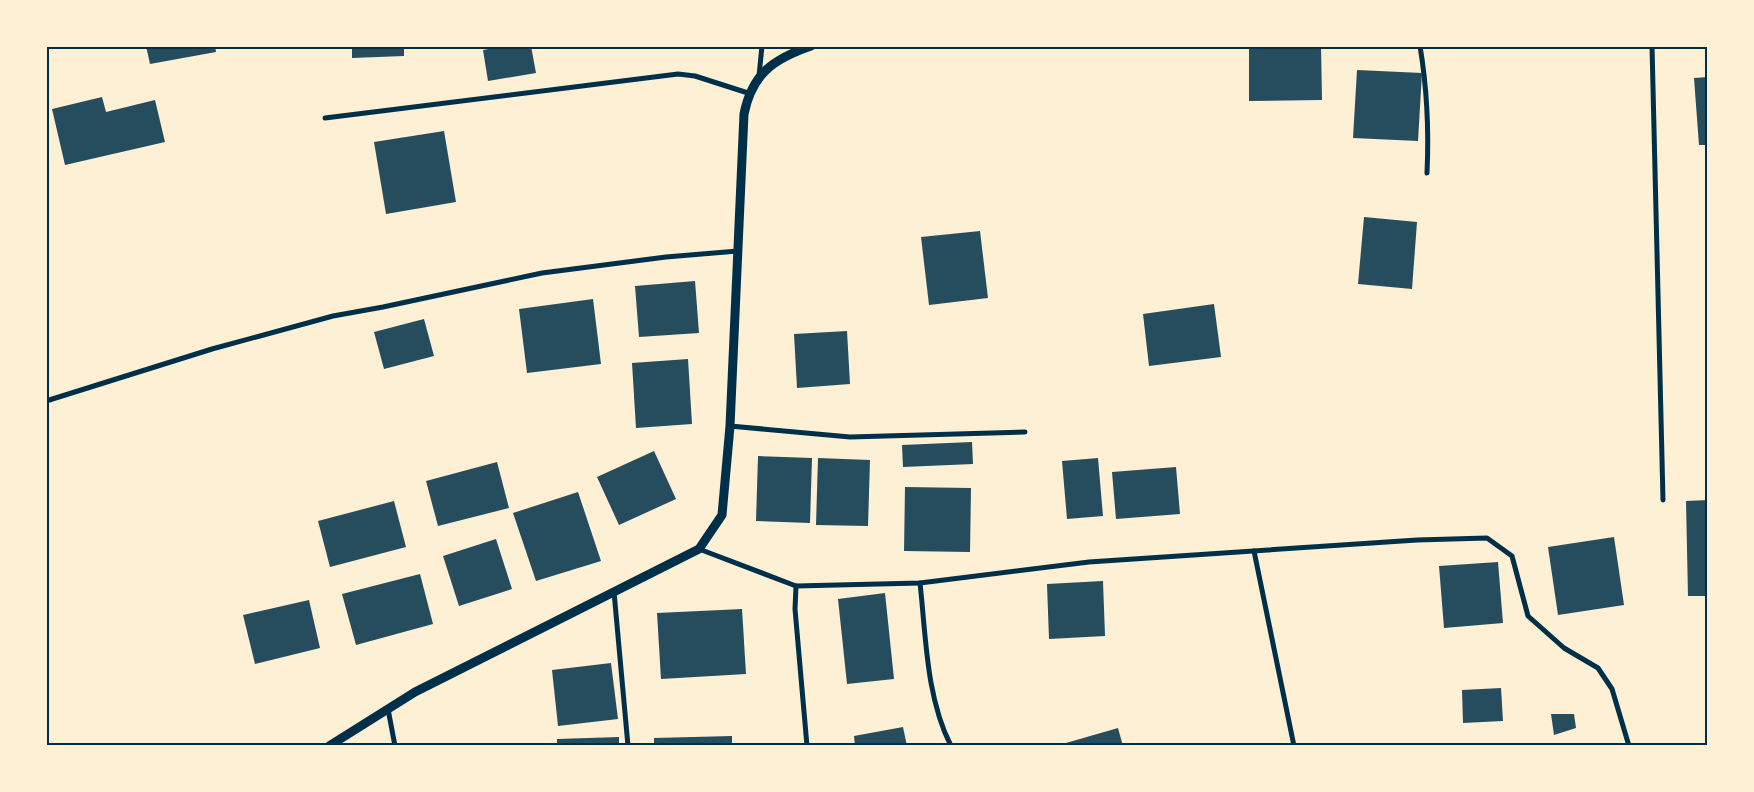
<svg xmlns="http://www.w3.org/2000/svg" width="1754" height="792" font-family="Roboto,sans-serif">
<rect width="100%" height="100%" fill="#fdf0d5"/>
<g fill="#264d5e">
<path d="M 146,46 L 215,46 L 216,52 L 150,64 Z"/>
<path d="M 352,46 L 404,46 L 404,56 L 352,58 Z"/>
<path d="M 531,46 L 536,73 L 488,81 L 483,50 L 504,46 Z"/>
<path d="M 1249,46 L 1321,46 L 1322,100 L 1249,101 Z"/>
<path d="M 1357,70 L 1422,73 L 1418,141 L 1353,138 Z"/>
<path d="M 1708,77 L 1708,145 L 1699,145 L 1694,78 Z"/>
<path d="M 102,97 L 106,112 L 155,100 L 165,142 L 65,165 L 52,109 Z"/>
<path d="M 444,131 L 456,202 L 386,214 L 374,142 Z"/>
<path d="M 1364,217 L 1417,222 L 1412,289 L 1358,284 Z"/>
<path d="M 980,231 L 988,298 L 929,305 L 921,237 Z"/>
<path d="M 695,281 L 699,333 L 639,337 L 635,286 Z"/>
<path d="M 593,299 L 601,364 L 527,373 L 519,309 Z"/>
<path d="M 1214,304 L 1221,357 L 1149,366 L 1143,314 Z"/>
<path d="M 424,319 L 434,356 L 384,369 L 374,332 Z"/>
<path d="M 847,331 L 850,384 L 797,388 L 794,334 Z"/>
<path d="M 688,359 L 692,424 L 636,428 L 632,363 Z"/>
<path d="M 972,442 L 973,464 L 903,467 L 902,445 Z"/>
<path d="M 654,451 L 676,499 L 619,525 L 597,477 Z"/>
<path d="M 758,456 L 812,458 L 810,523 L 756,521 Z"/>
<path d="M 818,458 L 870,460 L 868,526 L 816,525 Z"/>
<path d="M 1098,458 L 1103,516 L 1067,519 L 1062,461 Z"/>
<path d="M 497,462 L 509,508 L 438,526 L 426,481 Z"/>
<path d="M 1176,467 L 1180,514 L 1116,519 L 1112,472 Z"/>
<path d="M 905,487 L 971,488 L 970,552 L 904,551 Z"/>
<path d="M 578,492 L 601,561 L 536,581 L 513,513 Z"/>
<path d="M 1708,500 L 1708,596 L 1688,596 L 1686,501 Z"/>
<path d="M 394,501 L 406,547 L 330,567 L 318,521 Z"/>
<path d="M 1614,537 L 1624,605 L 1558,615 L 1548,547 Z"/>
<path d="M 496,539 L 512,589 L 459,606 L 443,556 Z"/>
<path d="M 1498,562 L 1503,623 L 1444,628 L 1439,566 Z"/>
<path d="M 420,574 L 433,624 L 356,645 L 342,594 Z"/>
<path d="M 1103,581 L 1105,636 L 1049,639 L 1047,584 Z"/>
<path d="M 885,593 L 894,679 L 847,684 L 838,599 Z"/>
<path d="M 309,600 L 320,648 L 255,664 L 243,615 Z"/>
<path d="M 742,609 L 746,674 L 661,679 L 657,613 Z"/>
<path d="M 611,663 L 618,719 L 558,726 L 552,670 Z"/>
<path d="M 1501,688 L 1503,721 L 1463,723 L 1462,690 Z"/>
<path d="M 1551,714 L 1574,714 L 1576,728 L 1554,735 Z"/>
<path d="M 903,727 L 907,746 L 855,746 L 854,736 Z"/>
<path d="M 1118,728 L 1123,746 L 1059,746 L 1059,745 Z"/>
<path d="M 732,736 L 732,746 L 654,746 L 654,738 Z"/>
<path d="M 619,737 L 619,746 L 557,746 L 557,739 Z"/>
</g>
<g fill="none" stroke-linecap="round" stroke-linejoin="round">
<g stroke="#003049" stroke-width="5">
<path d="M 1420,46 C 1427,88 1429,130 1427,173"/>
<path d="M 1652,46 L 1663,500"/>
<path d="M 759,76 L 762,46"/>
<path d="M 325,118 L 678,74 L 695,76 L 748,93"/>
<path d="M 46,401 L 212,349 L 333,316 L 383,307 L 542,273 L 666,257 L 738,251"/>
<path d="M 730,426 L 850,437 L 1025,432"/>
<path d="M 699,549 L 796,586 L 920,583 L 1089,562 L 1417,540 L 1487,538 L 1512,556 L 1528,616 L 1564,648 L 1598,668 L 1612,689 L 1629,746"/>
<path d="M 1254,551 L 1294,746"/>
<path d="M 920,583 C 926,636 926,697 951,746"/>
<path d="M 796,586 L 795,609 L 807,746"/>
<path d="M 614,592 L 628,746"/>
<path d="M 388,709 L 395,746"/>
</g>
<path stroke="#003049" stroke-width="9" d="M 329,746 L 415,692 L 699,549 L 722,515 L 730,426 L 744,114 C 752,74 773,59 811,46"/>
</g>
<rect width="1754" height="792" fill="none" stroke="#fdf0d5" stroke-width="95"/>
<rect x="48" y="48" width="1658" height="696" fill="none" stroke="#003049" stroke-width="2"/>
</svg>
